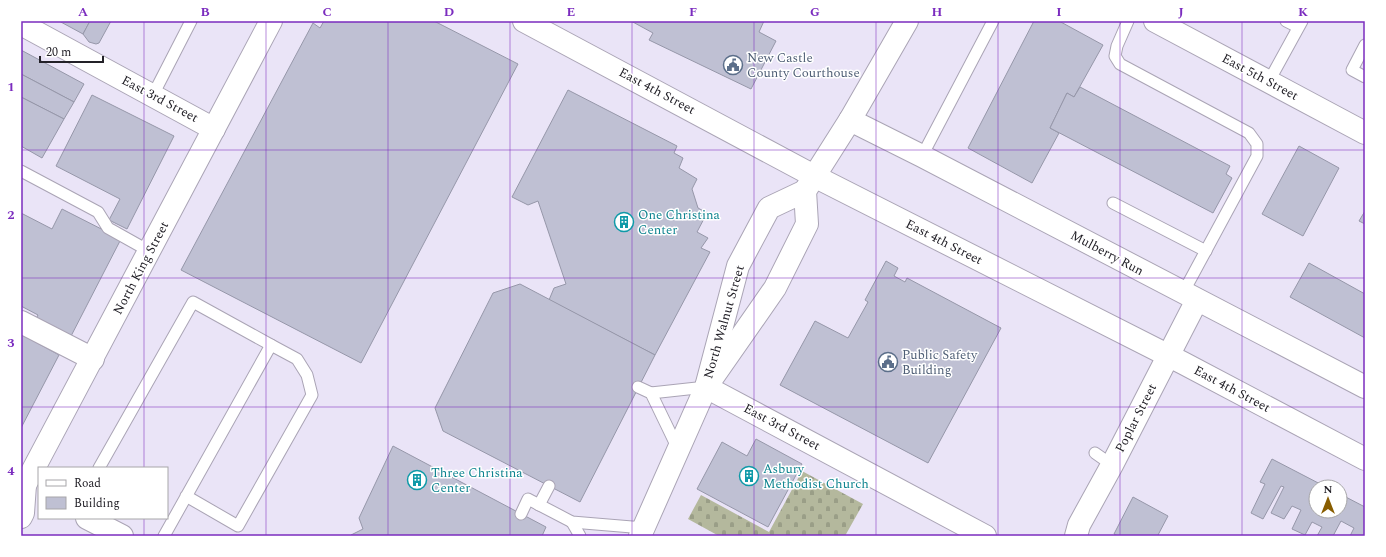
<svg xmlns="http://www.w3.org/2000/svg" width="1386" height="557" font-family="Spectral,serif">
<defs>
<pattern id="cemetery-stones" width="16" height="16" patternUnits="userSpaceOnUse"><rect width="16" height="16" fill="#b4b89d"/><path d="M2 7V4a2 2 0 0 1 4 0v3zM10 15v-3a2 2 0 0 1 4 0v3z" fill="#9a9e87"/></pattern>
</defs>
<rect width="100%" height="100%" fill="#eae4f7"/>
<path fill="url(#cemetery-stones)" d="M 802,471 L 863,504 L 845,536 L 719,536 L 688,519 L 701,495 L 769,532 Z"/>
<g fill="#bfc0d3" stroke="#9697a9">
<path d="M 59,21 L 90,21 L 83,34 Z"/>
<path d="M 90,21 L 111,21 L 99,43 L 96,44 L 89,42 L 83,34 Z"/>
<path d="M 324,21 L 434,21 L 518,64 L 361,363 L 181,270 L 313,23 L 320,28 Z"/>
<path d="M 631,21 L 764,21 L 759,32 L 776,41 L 751,89 L 649,40 L 653,33 Z"/>
<path d="M 1034,21 L 1059,21 L 1103,45 L 1074,97 L 1067,93 L 1050,128 L 1059,133 L 1032,183 L 968,148 Z"/>
<path d="M 21,50 L 84,84 L 74,102 L 21,74 Z"/>
<path d="M 21,74 L 74,102 L 64,119 L 21,97 Z"/>
<path d="M 1080,87 L 1230,166 L 1226,174 L 1232,178 L 1213,213 L 1050,128 L 1067,93 L 1074,97 Z"/>
<path d="M 568,90 L 677,146 L 674,153 L 683,158 L 679,168 L 697,179 L 692,189 L 698,208 L 707,213 L 697,232 L 708,238 L 701,248 L 710,252 L 655,355 L 549,300 L 554,288 L 566,284 L 538,201 L 528,205 L 512,197 Z"/>
<path d="M 92,95 L 174,136 L 127,229 L 109,220 L 120,199 L 56,166 Z"/>
<path d="M 21,97 L 64,119 L 42,158 L 21,146 Z"/>
<path d="M 1299,146 L 1339,168 L 1303,236 L 1262,214 Z"/>
<path d="M 62,209 L 121,239 L 69,340 L 34,322 L 38,315 L 21,306 L 21,213 L 52,229 Z"/>
<path d="M 1365,211 L 1365,224 L 1359,221 Z"/>
<path d="M 886,261 L 898,268 L 894,276 L 905,282 L 907,278 L 1001,328 L 928,463 L 780,385 L 815,321 L 848,338 L 868,302 L 865,300 Z"/>
<path d="M 1309,263 L 1365,294 L 1365,338 L 1290,297 Z"/>
<path d="M 520,284 L 655,355 L 580,502 L 443,431 L 435,408 L 493,293 Z"/>
<path d="M 21,334 L 59,355 L 21,428 Z"/>
<path d="M 756,439 L 802,464 L 768,527 L 697,489 L 722,442 L 747,456 Z"/>
<path d="M 393,446 L 546,527 L 542,536 L 352,536 L 351,535 L 363,529 L 359,518 Z"/>
<path d="M 1272,459 L 1326,487 L 1316,487 L 1316,511 L 1340,511 L 1340,494 L 1365,507 L 1365,536 L 1350,536 L 1354,528 L 1341,521 L 1333,536 L 1317,536 L 1322,527 L 1312,522 L 1305,535 L 1292,529 L 1301,510 L 1292,506 L 1284,519 L 1271,513 L 1284,487 L 1281,486 L 1263,519 L 1251,513 L 1265,484 L 1260,482 Z"/>
<path d="M 1133,497 L 1168,516 L 1158,535 L 1161,536 L 1118,536 L 1114,534 Z"/>
</g>
<g fill="none" stroke-linecap="round" stroke-linejoin="round">
<defs>
<g id="service">
<path d="M 1128,21 L 1117,46 L 1115,56 L 1120,64 L 1249,133 L 1257,144 L 1257,156 L 1183,293"/>
<path d="M 1286,21 L 1298,27"/>
<path d="M 1365,45 L 1352,70 L 1365,77"/>
<path d="M 1269,81 L 1302,21"/>
<path d="M 153,95 L 191,21"/>
<path d="M 922,156 L 993,21"/>
<path d="M 21,171 L 98,212 L 108,228 L 149,251"/>
<path d="M 1113,203 L 1206,251"/>
<path d="M 638,387 L 651,393 L 678,449"/>
<path d="M 651,393 L 706,387"/>
<path d="M 1095,453 L 1112,465"/>
<path d="M 99,468 L 193,302 L 271,345"/>
<path d="M 539,505 L 549,486"/>
<path d="M 521,514 L 528,499 L 572,522 L 644,528"/>
<path d="M 572,522 L 580,536"/>
<path d="M 164,536 L 271,345 L 297,359 L 307,375 L 312,395 L 238,526 L 186,496"/>
</g>
<g id="minor">
<path d="M 1155,21 L 1365,133"/>
<path d="M 21,24 L 214,129"/>
<path d="M 850,120 L 922,156 L 1365,387"/>
<path d="M 21,322 L 93,359"/>
<path d="M 706,387 L 985,536"/>
<path d="M 1076,536 L 1079,525 L 1112,465 L 1197,300"/>
</g>
<path id="tertiary" d="M 21,517 L 23,513 L 25,485"/>
<g id="primary">
<path d="M 524,21 L 814,176 L 1183,363 L 1365,459"/>
<path d="M 706,387 L 775,288 L 807,224 L 805,191 L 850,120 L 907,21"/>
<path d="M 21,491 L 25,485 L 271,21"/>
<path d="M 87,518 L 122,536"/>
<path d="M 640,536 L 706,387 L 738,266 L 769,208 L 805,191"/>
</g>
</defs>
<use href="#service" stroke="#aaa4b5" stroke-width="13"/>
<use href="#minor" stroke="#aaa4b5" stroke-width="24"/>
<use href="#tertiary" stroke="#aaa4b5" stroke-width="24"/>
<use href="#primary" stroke="#aaa4b5" stroke-width="24"/>
<use href="#service" stroke="#fff" stroke-width="11"/>
<use href="#minor" stroke="#fff" stroke-width="22"/>
<use href="#tertiary" stroke="#fff" stroke-width="22"/>
<use href="#primary" stroke="#fff" stroke-width="22"/>
</g>
<path fill="none" stroke="#7b2cbf" stroke-width="1" stroke-opacity="0.55" d="M 144,21 L 144,468M 266,21 L 266,536M 388,21 L 388,536M 510,21 L 510,536M 632,21 L 632,536M 754,21 L 754,536M 876,21 L 876,536M 998,21 L 998,536M 1120,21 L 1120,536M 1242,21 L 1242,536M 21,150 L 1365,150M 21,278 L 1365,278M 21,407 L 1365,407M 144,518 L 144,536"/>
<defs>
<symbol id="civic-ring" viewBox="-11 -11 22 22"><circle r="9.5" fill="#fff" stroke="#5c6f8a" stroke-width="1.5"/><path d="M-.6-6.5H3V-4.5H.6V-3L4-1V1h2V6H-6V1h2V-1L-.6-3ZM-1.2 2.5V6h2.4V2.5Z" fill="#5c6f8a"/></symbol>
<symbol id="building-ring" viewBox="-11 -11 22 22"><circle r="9.5" fill="#fff" stroke="#0f9aa8" stroke-width="1.5"/><path d="M-4-6H4V6H1V3H-1V6H-4ZM-2.5-4.3h1.7v1.8h-1.7ZM.8-4.3h1.7v1.8H.8ZM-2.5-1h1.7V.8h-1.7ZM.8-1h1.7V.8H.8Z" fill="#0f9aa8"/></symbol>
</defs>
<g fill-rule="evenodd">
<use href="#civic-ring" x="722" y="54" width="22" height="22"/>
<use href="#building-ring" x="613" y="211" width="22" height="22"/>
<use href="#civic-ring" x="877" y="351" width="22" height="22"/>
<use href="#building-ring" x="738" y="465" width="22" height="22"/>
<use href="#building-ring" x="406" y="469" width="22" height="22"/>
</g>
<g text-anchor="middle" dominant-baseline="central" stroke-width="3" stroke-linejoin="round" paint-order="stroke">
<g font-size="13" fill="#4e5e75" stroke="#fff" text-anchor="start">
<text x="747" y="58">New Castle<tspan x="747" dy="15">County Courthouse</tspan></text>
<text x="902" y="355">Public Safety<tspan x="902" dy="15">Building</tspan></text>
</g>
<g font-size="13" fill="#232128" stroke="#fff">
<text transform="translate(1260 77) rotate(28)">East 5th Street</text>
<text transform="translate(657 91) rotate(28)">East 4th Street</text>
<text transform="translate(160 99) rotate(28)">East 3rd Street</text>
<text transform="translate(944 242) rotate(27)">East 4th Street</text>
<text transform="translate(1107 253) rotate(28)">Mulberry Run</text>
<text transform="translate(141 268) rotate(-62)">North King Street</text>
<text transform="translate(724 322) rotate(-74)">North Walnut Street</text>
<text transform="translate(1232 389) rotate(28)">East 4th Street</text>
<text transform="translate(1136 418) rotate(-63)">Poplar Street</text>
<text transform="translate(782 427) rotate(28)">East 3rd Street</text>
</g>
<g font-size="13" fill="#0d838f" stroke="#fff" text-anchor="start">
<text x="638" y="215">One Christina<tspan x="638" dy="15">Center</tspan></text>
<text x="763" y="469">Asbury<tspan x="763" dy="15">Methodist Church</tspan></text>
<text x="431" y="473">Three Christina<tspan x="431" dy="15">Center</tspan></text>
</g>
</g>
<rect width="1386" height="557" fill="none" stroke="#ffffff" stroke-width="44"/>
<rect x="38" y="467" width="130" height="52" fill="#ffffff" stroke="#a7a6a9"/>
<rect x="46" y="480" width="20" height="6" fill="#ffffff" stroke="#a7a6a9"/>
<text x="74" y="487" font-size="12" fill="#232128">Road</text>
<rect x="46" y="497" width="20" height="12" fill="#bfc0d3" stroke="#a7a6a9"/>
<text x="74" y="507" font-size="12" fill="#232128">Building</text>
<g transform="translate(1328 499)"><circle r="19" fill="#ffffff" stroke="#a7a6a9"/>
<path d="M0-3L7 15L0 10L-7 15Z" fill="#885d00"/>
<text y="-6" font-size="11" font-weight="bold" text-anchor="middle" fill="#232128">N</text>
</g>
<path d="M40 56v6h63v-6" fill="none" stroke="#232128" stroke-width="2"/>
<text x="46" y="56" font-size="12" fill="#232128" stroke="#ffffff" stroke-width="3" paint-order="stroke">20 m</text>
<rect x="22" y="22" width="1342" height="513" fill="none" stroke="#7b2cbf" stroke-width="1.5"/>
<g font-size="13" text-anchor="middle" font-weight="bold" fill="#7b2cbf">
<text x="83" y="16">A</text>
<text x="205" y="16">B</text>
<text x="327" y="16">C</text>
<text x="449" y="16">D</text>
<text x="571" y="16">E</text>
<text x="693" y="16">F</text>
<text x="815" y="16">G</text>
<text x="937" y="16">H</text>
<text x="1059" y="16">I</text>
<text x="1181" y="16">J</text>
<text x="1303" y="16">K</text>
<text x="11" y="91">1</text>
<text x="11" y="219">2</text>
<text x="11" y="347">3</text>
<text x="11" y="475">4</text>
</g>
</svg>
